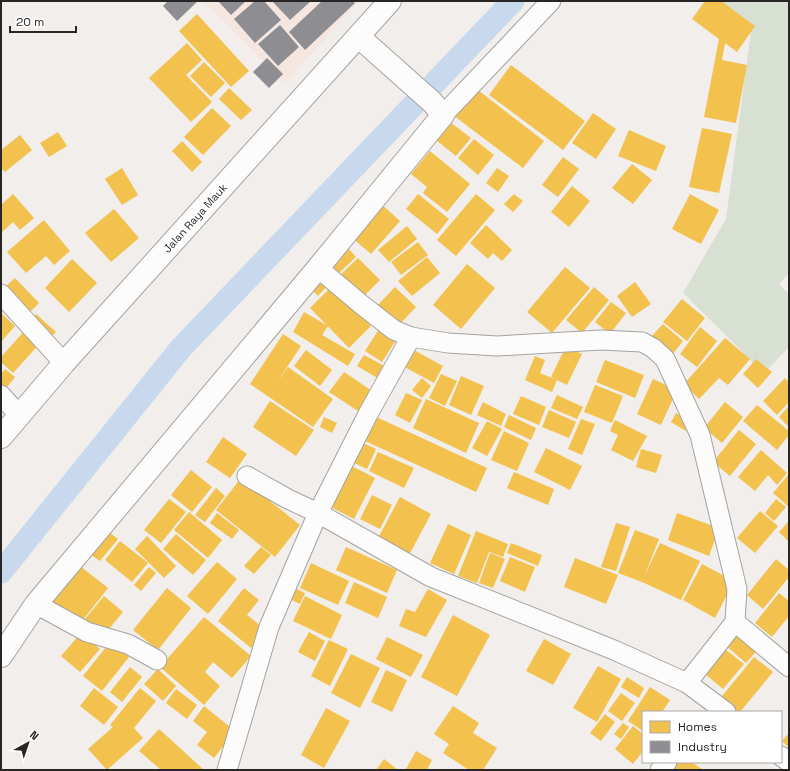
<svg xmlns="http://www.w3.org/2000/svg" width="790" height="771" font-family="'Space Grotesk',sans-serif">
<rect width="100%" height="100%" fill="#f1eeeb"/>
<path fill="#f5e6e0" d="M 203,1 L 359,1 L 285,83 Z"/>
<path fill="#d8e0d4" d="M 717,1 L 789,1 L 789,273 L 779,284 L 789,294 L 789,347 L 764,373 L 683,293 L 726,219 L 752,24 Z"/>
<g fill="#f2c14e">
<path d="M 705,1 L 721,1 L 755,26 L 737,52 L 725,43 L 722,60 L 747,65 L 736,123 L 704,117 L 719,39 L 692,19 Z"/>
<path d="M 197,14 L 249,71 L 231,87 L 179,31 Z"/>
<path d="M 187,43 L 202,60 L 186,75 L 212,102 L 191,122 L 149,78 Z"/>
<path d="M 204,62 L 225,83 L 211,97 L 190,76 Z"/>
<path d="M 511,65 L 585,121 L 563,150 L 489,95 Z"/>
<path d="M 474,87 L 544,141 L 523,168 L 453,115 Z"/>
<path d="M 229,88 L 252,110 L 241,120 L 219,99 Z"/>
<path d="M 212,108 L 231,126 L 203,155 L 184,137 Z"/>
<path d="M 593,113 L 616,129 L 596,159 L 572,143 Z"/>
<path d="M 446,119 L 471,138 L 456,156 L 432,137 Z"/>
<path d="M 702,128 L 732,134 L 719,193 L 689,187 Z"/>
<path d="M 629,130 L 666,146 L 656,171 L 618,156 Z"/>
<path d="M 58,132 L 67,146 L 49,157 L 40,143 Z"/>
<path d="M 20,135 L 32,150 L 5,172 L 1,168 L 1,150 Z"/>
<path d="M 474,139 L 494,155 L 478,175 L 458,158 Z"/>
<path d="M 182,141 L 202,162 L 192,172 L 172,151 Z"/>
<path d="M 430,151 L 470,184 L 447,212 L 423,193 L 427,187 L 411,174 Z"/>
<path d="M 563,157 L 579,169 L 558,197 L 542,185 Z"/>
<path d="M 632,164 L 652,180 L 633,204 L 612,188 Z"/>
<path d="M 122,168 L 138,195 L 122,205 L 105,179 Z"/>
<path d="M 497,168 L 509,176 L 498,192 L 486,183 Z"/>
<path d="M 572,186 L 590,201 L 569,227 L 551,212 Z"/>
<path d="M 13,194 L 34,218 L 20,230 L 13,222 L 1,233 L 1,205 Z"/>
<path d="M 418,194 L 449,219 L 437,234 L 406,209 Z"/>
<path d="M 476,194 L 495,210 L 456,256 L 437,240 Z"/>
<path d="M 514,194 L 523,201 L 513,212 L 504,204 Z"/>
<path d="M 690,194 L 719,210 L 701,244 L 672,229 Z"/>
<path d="M 380,203 L 400,221 L 371,254 L 351,237 Z"/>
<path d="M 114,209 L 139,238 L 111,262 L 85,233 Z"/>
<path d="M 44,220 L 70,251 L 54,265 L 46,256 L 26,273 L 7,252 Z"/>
<path d="M 486,225 L 512,250 L 502,261 L 493,253 L 488,259 L 470,243 Z"/>
<path d="M 407,226 L 417,239 L 389,262 L 378,250 Z"/>
<path d="M 418,242 L 428,255 L 401,275 L 391,262 Z"/>
<path d="M 349,249 L 356,257 L 338,274 L 330,267 Z"/>
<path d="M 427,257 L 440,273 L 412,296 L 398,281 Z"/>
<path d="M 358,258 L 380,280 L 359,301 L 337,278 Z"/>
<path d="M 72,259 L 97,283 L 69,312 L 45,288 Z"/>
<path d="M 467,264 L 495,288 L 461,329 L 433,305 Z"/>
<path d="M 565,267 L 590,288 L 552,333 L 527,312 Z"/>
<path d="M 319,272 L 330,283 L 318,296 L 306,284 Z"/>
<path d="M 15,278 L 39,303 L 28,314 L 4,288 Z"/>
<path d="M 635,282 L 651,304 L 632,317 L 617,296 Z"/>
<path d="M 332,286 L 371,326 L 349,348 L 310,308 Z"/>
<path d="M 395,287 L 416,307 L 398,326 L 377,306 Z"/>
<path d="M 594,287 L 609,300 L 582,333 L 566,320 Z"/>
<path d="M 682,299 L 705,318 L 687,341 L 663,322 Z"/>
<path d="M 611,302 L 626,313 L 610,334 L 595,322 Z"/>
<path d="M 304,312 L 328,326 L 322,335 L 355,354 L 348,366 L 293,332 Z"/>
<path d="M 1,313 L 15,326 L 1,342 Z"/>
<path d="M 36,314 L 56,332 L 47,341 L 28,322 Z"/>
<path d="M 663,324 L 683,341 L 671,356 L 650,338 Z"/>
<path d="M 381,326 L 398,337 L 382,362 L 365,351 Z"/>
<path d="M 700,327 L 717,341 L 697,367 L 680,354 Z"/>
<path d="M 27,328 L 42,341 L 13,373 L 1,362 L 1,357 Z"/>
<path d="M 283,334 L 301,346 L 276,384 L 288,367 L 333,399 L 313,427 L 250,384 Z"/>
<path d="M 725,338 L 750,359 L 728,385 L 719,378 L 699,399 L 684,384 Z"/>
<path d="M 566,346 L 582,354 L 567,385 L 551,377 Z"/>
<path d="M 410,348 L 443,366 L 434,383 L 401,365 Z"/>
<path d="M 306,350 L 332,370 L 320,386 L 294,366 Z"/>
<path d="M 364,355 L 388,368 L 381,380 L 357,366 Z"/>
<path d="M 535,356 L 545,360 L 540,373 L 557,380 L 552,392 L 525,380 Z"/>
<path d="M 756,359 L 772,372 L 758,388 L 743,374 Z"/>
<path d="M 605,360 L 644,375 L 635,398 L 596,382 Z"/>
<path d="M 5,369 L 15,377 L 3,392 L 1,391 L 1,374 Z"/>
<path d="M 344,372 L 372,391 L 358,411 L 329,392 Z"/>
<path d="M 441,374 L 457,381 L 445,406 L 429,398 Z"/>
<path d="M 461,376 L 484,386 L 471,415 L 449,405 Z"/>
<path d="M 422,378 L 431,386 L 422,398 L 412,390 Z"/>
<path d="M 785,378 L 789,382 L 789,402 L 777,415 L 763,401 Z"/>
<path d="M 653,379 L 677,390 L 661,425 L 637,414 Z"/>
<path d="M 595,385 L 623,396 L 612,423 L 584,412 Z"/>
<path d="M 406,393 L 422,400 L 410,423 L 395,415 Z"/>
<path d="M 557,395 L 583,407 L 577,419 L 551,408 Z"/>
<path d="M 521,396 L 546,407 L 539,425 L 513,414 Z"/>
<path d="M 426,399 L 479,423 L 466,453 L 413,428 Z"/>
<path d="M 270,401 L 314,430 L 296,456 L 253,427 Z"/>
<path d="M 483,402 L 506,414 L 501,426 L 477,415 Z"/>
<path d="M 725,402 L 743,417 L 722,443 L 704,428 Z"/>
<path d="M 757,405 L 789,431 L 789,435 L 777,450 L 743,421 Z"/>
<path d="M 789,406 L 789,427 L 779,417 Z"/>
<path d="M 549,410 L 576,422 L 569,438 L 542,427 Z"/>
<path d="M 676,413 L 691,422 L 686,431 L 671,422 Z"/>
<path d="M 509,415 L 536,428 L 531,440 L 504,427 Z"/>
<path d="M 374,416 L 487,468 L 476,492 L 363,440 Z"/>
<path d="M 324,417 L 337,423 L 332,433 L 320,427 Z"/>
<path d="M 581,419 L 595,424 L 582,455 L 568,449 Z"/>
<path d="M 615,420 L 647,436 L 633,461 L 611,450 L 618,435 L 610,431 Z"/>
<path d="M 487,421 L 502,429 L 487,456 L 472,448 Z"/>
<path d="M 739,430 L 756,444 L 730,476 L 713,462 Z"/>
<path d="M 504,431 L 529,443 L 517,471 L 491,460 Z"/>
<path d="M 223,437 L 247,454 L 230,478 L 206,462 Z"/>
<path d="M 359,441 L 376,449 L 367,469 L 350,461 Z"/>
<path d="M 546,448 L 582,466 L 570,490 L 534,472 Z"/>
<path d="M 641,449 L 662,455 L 656,473 L 636,467 Z"/>
<path d="M 761,450 L 787,473 L 777,485 L 768,475 L 755,491 L 738,477 Z"/>
<path d="M 378,452 L 414,468 L 404,488 L 369,471 Z"/>
<path d="M 348,464 L 375,478 L 354,519 L 327,505 Z"/>
<path d="M 191,470 L 212,487 L 192,512 L 171,495 Z"/>
<path d="M 514,472 L 554,489 L 548,505 L 507,488 Z"/>
<path d="M 789,474 L 789,507 L 773,493 Z"/>
<path d="M 241,478 L 300,525 L 275,557 L 216,510 Z"/>
<path d="M 216,488 L 225,496 L 205,522 L 195,515 Z"/>
<path d="M 372,495 L 392,505 L 380,529 L 360,519 Z"/>
<path d="M 400,497 L 431,514 L 409,555 L 378,538 Z"/>
<path d="M 169,499 L 186,512 L 161,543 L 144,530 Z"/>
<path d="M 776,499 L 786,507 L 774,521 L 765,513 Z"/>
<path d="M 760,511 L 778,526 L 755,553 L 737,538 Z"/>
<path d="M 189,512 L 222,540 L 208,558 L 174,530 Z"/>
<path d="M 217,513 L 239,530 L 232,539 L 210,523 Z"/>
<path d="M 677,513 L 719,528 L 709,556 L 668,540 Z"/>
<path d="M 789,521 L 789,542 L 779,532 Z"/>
<path d="M 616,523 L 630,527 L 616,571 L 601,567 Z"/>
<path d="M 448,524 L 471,535 L 454,574 L 430,563 Z"/>
<path d="M 635,530 L 659,539 L 644,577 L 660,543 L 700,561 L 681,600 L 642,582 L 618,573 Z"/>
<path d="M 476,531 L 508,544 L 503,557 L 489,552 L 477,583 L 458,576 Z"/>
<path d="M 109,532 L 118,539 L 100,561 L 91,555 Z"/>
<path d="M 176,534 L 206,560 L 193,575 L 163,549 Z"/>
<path d="M 147,536 L 176,566 L 164,578 L 135,549 Z"/>
<path d="M 120,541 L 148,563 L 132,582 L 105,560 Z"/>
<path d="M 511,543 L 542,555 L 538,566 L 507,553 Z"/>
<path d="M 261,547 L 271,555 L 254,574 L 244,566 Z"/>
<path d="M 346,547 L 397,570 L 387,593 L 336,570 Z"/>
<path d="M 490,553 L 505,559 L 493,588 L 479,583 Z"/>
<path d="M 510,557 L 535,567 L 525,592 L 500,581 Z"/>
<path d="M 575,558 L 618,575 L 606,604 L 564,587 Z"/>
<path d="M 776,559 L 789,570 L 789,577 L 763,609 L 747,595 Z"/>
<path d="M 217,562 L 237,579 L 208,614 L 187,596 Z"/>
<path d="M 311,563 L 349,581 L 338,605 L 300,588 Z"/>
<path d="M 702,564 L 734,581 L 715,618 L 683,600 Z"/>
<path d="M 80,566 L 108,588 L 79,625 L 51,602 Z"/>
<path d="M 149,567 L 156,573 L 141,591 L 134,585 Z"/>
<path d="M 354,582 L 387,597 L 378,618 L 345,603 Z"/>
<path d="M 288,585 L 305,593 L 300,604 L 283,596 Z"/>
<path d="M 167,588 L 191,608 L 158,650 L 133,630 Z"/>
<path d="M 244,588 L 259,600 L 247,615 L 266,630 L 251,648 L 218,621 Z"/>
<path d="M 428,589 L 447,600 L 426,637 L 399,626 L 406,609 L 415,612 Z"/>
<path d="M 779,593 L 789,601 L 789,616 L 772,637 L 755,623 Z"/>
<path d="M 104,596 L 123,612 L 104,635 L 85,619 Z"/>
<path d="M 305,596 L 342,615 L 331,639 L 293,621 Z"/>
<path d="M 453,615 L 490,635 L 457,696 L 421,677 Z"/>
<path d="M 204,617 L 251,656 L 232,678 L 213,662 L 205,672 L 220,686 L 204,705 L 160,667 Z"/>
<path d="M 738,630 L 759,648 L 746,663 L 725,645 Z"/>
<path d="M 309,632 L 325,641 L 315,661 L 298,652 Z"/>
<path d="M 81,633 L 100,649 L 80,672 L 61,656 Z"/>
<path d="M 387,637 L 423,655 L 411,677 L 376,659 Z"/>
<path d="M 544,639 L 571,654 L 553,685 L 526,671 Z"/>
<path d="M 329,640 L 348,649 L 330,686 L 311,676 Z"/>
<path d="M 110,642 L 129,657 L 102,691 L 83,676 Z"/>
<path d="M 725,649 L 744,664 L 723,689 L 705,674 Z"/>
<path d="M 351,654 L 380,668 L 360,708 L 331,693 Z"/>
<path d="M 754,657 L 773,672 L 740,712 L 735,712 L 719,700 Z"/>
<path d="M 598,666 L 621,679 L 597,722 L 573,708 Z"/>
<path d="M 130,667 L 142,677 L 122,702 L 110,692 Z"/>
<path d="M 158,669 L 176,686 L 163,701 L 144,684 Z"/>
<path d="M 386,670 L 407,680 L 392,712 L 371,702 Z"/>
<path d="M 627,677 L 644,688 L 639,698 L 621,687 Z"/>
<path d="M 650,687 L 670,700 L 662,712 L 643,712 L 643,731 L 628,721 Z"/>
<path d="M 94,688 L 118,707 L 104,725 L 80,706 Z"/>
<path d="M 140,688 L 156,701 L 134,728 L 143,738 L 107,770 L 88,749 L 113,727 L 110,725 Z"/>
<path d="M 176,689 L 197,705 L 187,719 L 166,703 Z"/>
<path d="M 621,693 L 635,703 L 622,721 L 608,711 Z"/>
<path d="M 204,706 L 235,731 L 214,758 L 197,745 L 207,732 L 193,721 Z"/>
<path d="M 453,706 L 479,723 L 473,733 L 497,748 L 483,770 L 469,770 L 443,753 L 449,744 L 434,734 Z"/>
<path d="M 326,708 L 350,721 L 324,768 L 301,755 Z"/>
<path d="M 605,714 L 615,722 L 601,741 L 590,733 Z"/>
<path d="M 623,723 L 629,727 L 621,739 L 614,734 Z"/>
<path d="M 633,726 L 643,734 L 643,751 L 633,764 L 615,749 Z"/>
<path d="M 159,729 L 204,770 L 161,770 L 139,751 Z"/>
<path d="M 789,733 L 789,748 L 782,741 Z"/>
<path d="M 416,751 L 432,760 L 427,770 L 408,770 L 406,769 Z"/>
<path d="M 384,759 L 398,770 L 376,770 Z"/>
<path d="M 669,762 L 692,762 L 703,770 L 663,770 Z"/>
</g>
<g fill="#8d8d92">
<path d="M 168,1 L 198,1 L 177,21 L 163,6 Z"/>
<path d="M 218,1 L 246,1 L 231,15 Z"/>
<path d="M 255,1 L 264,1 L 281,20 L 255,43 L 234,19 Z"/>
<path d="M 272,1 L 311,1 L 290,20 Z"/>
<path d="M 322,1 L 353,1 L 355,3 L 305,50 L 289,32 Z"/>
<path d="M 280,25 L 299,47 L 278,66 L 258,44 Z"/>
<path d="M 267,58 L 283,74 L 269,88 L 253,72 Z"/>
</g>
<g fill="none" stroke-linecap="round" stroke-linejoin="round">
<path stroke="#c8d9ed" stroke-width="23" d="M 1,572 L 181,348 L 513,1"/>
<defs>
<g id="minor">
<path d="M 443,115 L 551,1"/>
<path d="M 318,268 L 362,305 L 394,330 L 411,337 L 448,343 L 497,346 L 601,340 L 642,342 L 653,348 L 665,359 L 700,435 L 737,589 L 735,622 L 687,683"/>
<path d="M 1,294 L 64,363"/>
<path d="M 1,395 L 19,415"/>
<path d="M 247,476 L 288,499 L 318,513 L 431,577 L 614,650 L 687,683 L 726,712"/>
<path d="M 36,604 L 87,632 L 128,644 L 157,660"/>
<path d="M 735,622 L 789,667"/>
<path d="M 781,756 L 789,762"/>
<path d="M 227,770 L 269,627 L 318,513 L 368,414 L 411,337"/>
<path d="M 660,770 L 667,762"/>
</g>
<path id="tertiary" d="M 1,656 L 36,604 L 318,268 L 443,115 L 432,102 L 359,37"/>
<path id="primary" d="M 1,437 L 64,363 L 390,1"/>
</defs>
<use href="#minor" stroke="#a5a3a0" stroke-width="21"/>
<use href="#tertiary" stroke="#a5a3a0" stroke-width="24"/>
<use href="#primary" stroke="#a5a3a0" stroke-width="24"/>
<use href="#minor" stroke="#fdfcfc" stroke-width="19"/>
<use href="#tertiary" stroke="#fdfcfc" stroke-width="22"/>
<use href="#primary" stroke="#fdfcfc" stroke-width="22"/>
</g>
<g text-anchor="middle" dominant-baseline="central" stroke-width="4" stroke-linejoin="round" paint-order="stroke">
<g font-size="11" fill="#282624" stroke="#fff">
<text transform="translate(195 218) rotate(-48)">Jalan Raya Mauk</text>
</g>
</g>
<rect width="790" height="771" fill="none" stroke="#282624" stroke-width="4"/>
<rect x="642" y="711" width="140" height="52" fill="#ffffff" stroke="#a9a8a7"/>
<rect x="650" y="721" width="20" height="12" fill="#f2c14e" stroke="#a9a8a7"/>
<text x="678" y="731" font-size="12" fill="#282624">Homes</text>
<rect x="650" y="741" width="20" height="12" fill="#8d8d92" stroke="#a9a8a7"/>
<text x="678" y="751" font-size="12" fill="#282624">Industry</text>
<g transform="translate(28 743) rotate(40)" stroke="#ffffff" stroke-width="3" paint-order="stroke">
<path d="M0-3L7 15L0 10L-7 15Z" fill="#282624"/>
<text y="-6" font-size="11" font-weight="bold" text-anchor="middle" fill="#282624">N</text>
</g>
<path d="M10 26v6h66v-6" fill="none" stroke="#282624" stroke-width="2"/>
<text x="16" y="26" font-size="12" fill="#282624" stroke="#ffffff" stroke-width="3" paint-order="stroke">20 m</text>
</svg>
